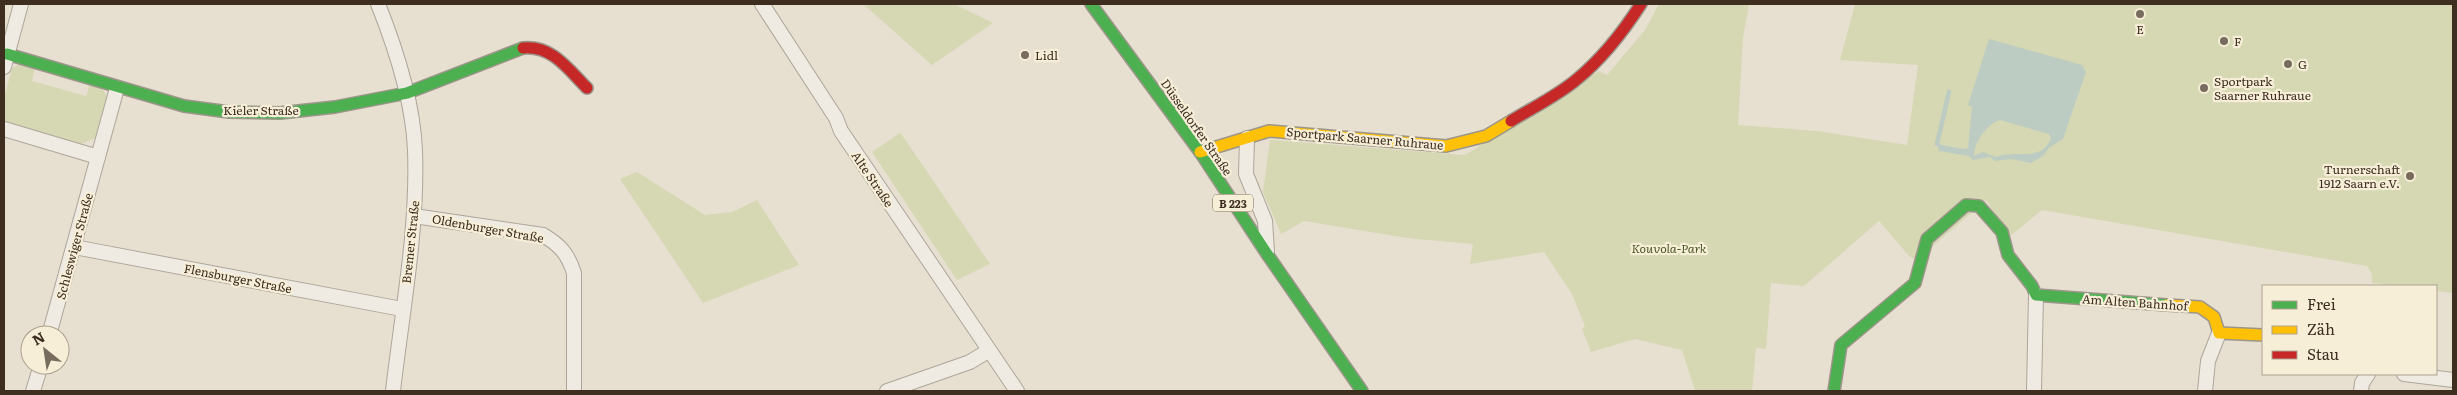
<svg xmlns="http://www.w3.org/2000/svg" width="2457" height="395" font-family="Literata,serif">
<rect width="100%" height="100%" fill="#e7e0d1"/>
<g fill="#d6d7b3">
<path d="M 863,4 L 954,4 L 993,23 L 932,65 Z"/>
<path d="M 1659,4 L 1749,4 L 1743,38 L 1738,125 L 1817,131 L 1907,145 L 1918,65 L 1840,60 L 1855,4 L 2453,4 L 2453,293 L 2436,291 L 2436,286 L 2400,286 L 2372,283 L 2372,274 L 2367,266 L 2042,210 L 2009,237 L 1986,200 L 1917,260 L 1910,257 L 1879,221 L 1804,286 L 1771,283 L 1766,349 L 1756,348 L 1752,391 L 1695,391 L 1682,350 L 1635,339 L 1591,352 L 1582,329 L 1585,326 L 1572,294 L 1544,252 L 1470,264 L 1473,244 L 1407,238 L 1304,221 L 1281,234 L 1263,192 L 1270,140 L 1465,155 L 1599,71 L 1607,75 L 1645,30 Z"/>
<path d="M 22,63 L 35,68 L 32,81 L 86,96 L 90,84 L 103,90 L 108,98 L 95,138 L 81,144 L 4,121 L 4,98 L 12,68 Z"/>
<path d="M 900,133 L 902,135 L 990,264 L 957,280 L 872,152 Z"/>
<path d="M 637,172 L 705,215 L 732,212 L 757,200 L 799,265 L 703,303 L 620,179 Z"/>
</g>
<path fill="#bcccc2" fill-rule="evenodd" d="M 1989,39 L 2082,65 L 2086,72 L 2063,139 L 2049,148 L 2043,156 L 2031,163 L 2011,159 L 1995,161 L 1990,157 L 1973,160 L 1969,156 L 1939,151 L 1937,144 L 1963,149 L 1968,148 L 1972,107 L 1968,105 ZM 2000,120 L 2049,134 L 2051,138 C 2042,163 2016,149 1996,157 L 1983,152 L 1974,156 C 1974,142 1987,124 2000,120 Z"/>
<g fill="none" stroke-linecap="round" stroke-linejoin="round">
<path stroke="#bcccc2" stroke-width="4.5" d="M 1937,144 L 1949,92"/>
<defs>
<g id="street">
<path d="M 378,4 C 396,49 413,101 415,150 C 418,230 402,312 393,391"/>
<path d="M 762,4 L 836,118 L 841,131 L 1017,391"/>
<path d="M 4,67 L 21,4"/>
<path d="M 4,129 L 98,157"/>
<path d="M 1247,138 L 1246,174 L 1265,221 L 1267,251"/>
<path d="M 414,216 L 543,235 C 560,245 568,254 574,273 L 574,391"/>
<path d="M 74,247 L 402,309"/>
<path d="M 49,335 L 117,88"/>
<path d="M 2404,374 L 2453,380"/>
<path d="M 33,391 L 41,365"/>
<path d="M 887,391 L 970,362 L 988,351"/>
<path d="M 2034,391 L 2036,295"/>
<path d="M 2205,391 L 2208,361 L 2219,333"/>
<path d="M 2361,391 L 2362,383 L 2368,374"/>
</g>
<g id="fast">
<path d="M 1091,4 L 1200,152 L 1267,254 L 1362,391"/>
<path d="M 7,54 L 184,106 L 229,112 L 280,113 L 335,107 L 407,93 L 523,48"/>
<path d="M 1834,391 L 1841,345 L 1915,283 L 1927,239 L 1966,205 L 1979,206 L 2002,232 L 2008,255 L 2032,286 L 2036,295 L 2167,305"/>
</g>
<g id="slow">
<path d="M 1200,152 L 1269,131 L 1446,146 L 1486,136 L 1511,121"/>
<path d="M 2167,305 L 2200,307 L 2214,317 L 2219,333 L 2263,335"/>
</g>
<g id="jam">
<path d="M 523,48 C 552,45 568,69 587,88"/>
<path d="M 1511,121 C 1532,108 1557,96 1576,80 C 1602,59 1623,32 1641,4"/>
</g>
</defs>
<use href="#street" stroke="#ada599" stroke-width="16"/>
<use href="#fast" stroke="#9c958a" stroke-width="14"/>
<use href="#slow" stroke="#9c958a" stroke-width="14"/>
<use href="#jam" stroke="#9c958a" stroke-width="14"/>
<use href="#street" stroke="#efebe3" stroke-width="14"/>
<use href="#fast" stroke="#4caf50" stroke-width="11"/>
<use href="#slow" stroke="#ffc107" stroke-width="11"/>
<use href="#jam" stroke="#c62828" stroke-width="11"/>
</g>
<g fill="#786c5e" stroke="#f7eed8" stroke-width="2">
<circle cx="2140" cy="14" r="5"/>
<circle cx="2224" cy="41" r="5"/>
<circle cx="1025" cy="55" r="5"/>
<circle cx="2288" cy="64" r="5"/>
<circle cx="2204" cy="88" r="5"/>
<circle cx="2410" cy="176" r="5"/>
</g>
<g text-anchor="middle" dominant-baseline="central" stroke-width="4.5" stroke-linejoin="round" paint-order="stroke">
<rect fill="#f7eed8" stroke="#756857" stroke-width="1" x="1213" y="194.5" width="40" height="17" rx="4"/>
<g font-size="11" font-weight="bold" fill="#3d2e20">
<text x="1233" y="203">B 223</text>
</g>
<g font-size="12" fill="#3d2e20" stroke="#f7eed8" text-anchor="start">
<text x="2140" y="29" text-anchor="middle">E</text>
<text x="2234" y="41">F</text>
<text x="1035" y="55">Lidl</text>
<text x="2298" y="64">G</text>
<text x="2214" y="81">Sportpark<tspan x="2214" dy="14">Saarner Ruhraue</tspan></text>
<text x="2400" y="169" text-anchor="end">Turnerschaft<tspan x="2400" dy="14">1912 Saarn e.V.</tspan></text>
</g>
<g font-size="12" fill="#3d2e20" stroke="#f7eed8">
<text x="261" y="110">Kieler Straße</text>
<text transform="translate(1197 127) rotate(55)">Düsseldorfer Straße</text>
<text transform="translate(1365 138) rotate(5)">Sportpark Saarner Ruhraue</text>
<text transform="translate(873 179) rotate(56)">Alte Straße</text>
<text transform="translate(488 228) rotate(10)">Oldenburger Straße</text>
<text transform="translate(410 242) rotate(-84)">Bremer Straße</text>
<text transform="translate(74 246) rotate(-75)">Schleswiger Straße</text>
<text transform="translate(238 278) rotate(11)">Flensburger Straße</text>
<text transform="translate(2135 302) rotate(4)">Am Alten Bahnhof</text>
</g>
<g font-size="12" font-style="italic" fill="#4d5a26" stroke="#f7eed8">
<text x="1669" y="248">Kouvola-Park</text>
</g>
</g>
<rect width="2457" height="395" fill="none" stroke="#3d2e20" stroke-width="10"/>
<rect x="2262" y="285" width="175" height="90" fill="#f7eed8" stroke="#ada18e"/>
<rect x="2272" y="301" width="25" height="8" fill="#4caf50" stroke="#ada18e"/>
<text x="2307" y="310" font-size="15" fill="#3d2e20">Frei</text>
<rect x="2272" y="326" width="25" height="8" fill="#ffc107" stroke="#ada18e"/>
<text x="2307" y="335" font-size="15" fill="#3d2e20">Zäh</text>
<rect x="2272" y="351" width="25" height="8" fill="#c62828" stroke="#ada18e"/>
<text x="2307" y="360" font-size="15" fill="#3d2e20">Stau</text>
<g transform="translate(45 350) rotate(330)"><circle r="24" fill="#f7eed8" stroke="#ada18e"/>
<path d="M0-4L9 19L0 12L-9 19Z" fill="#786c5e"/>
<text y="-8" font-size="14" font-weight="bold" text-anchor="middle" fill="#3d2e20">N</text>
</g>
</svg>
